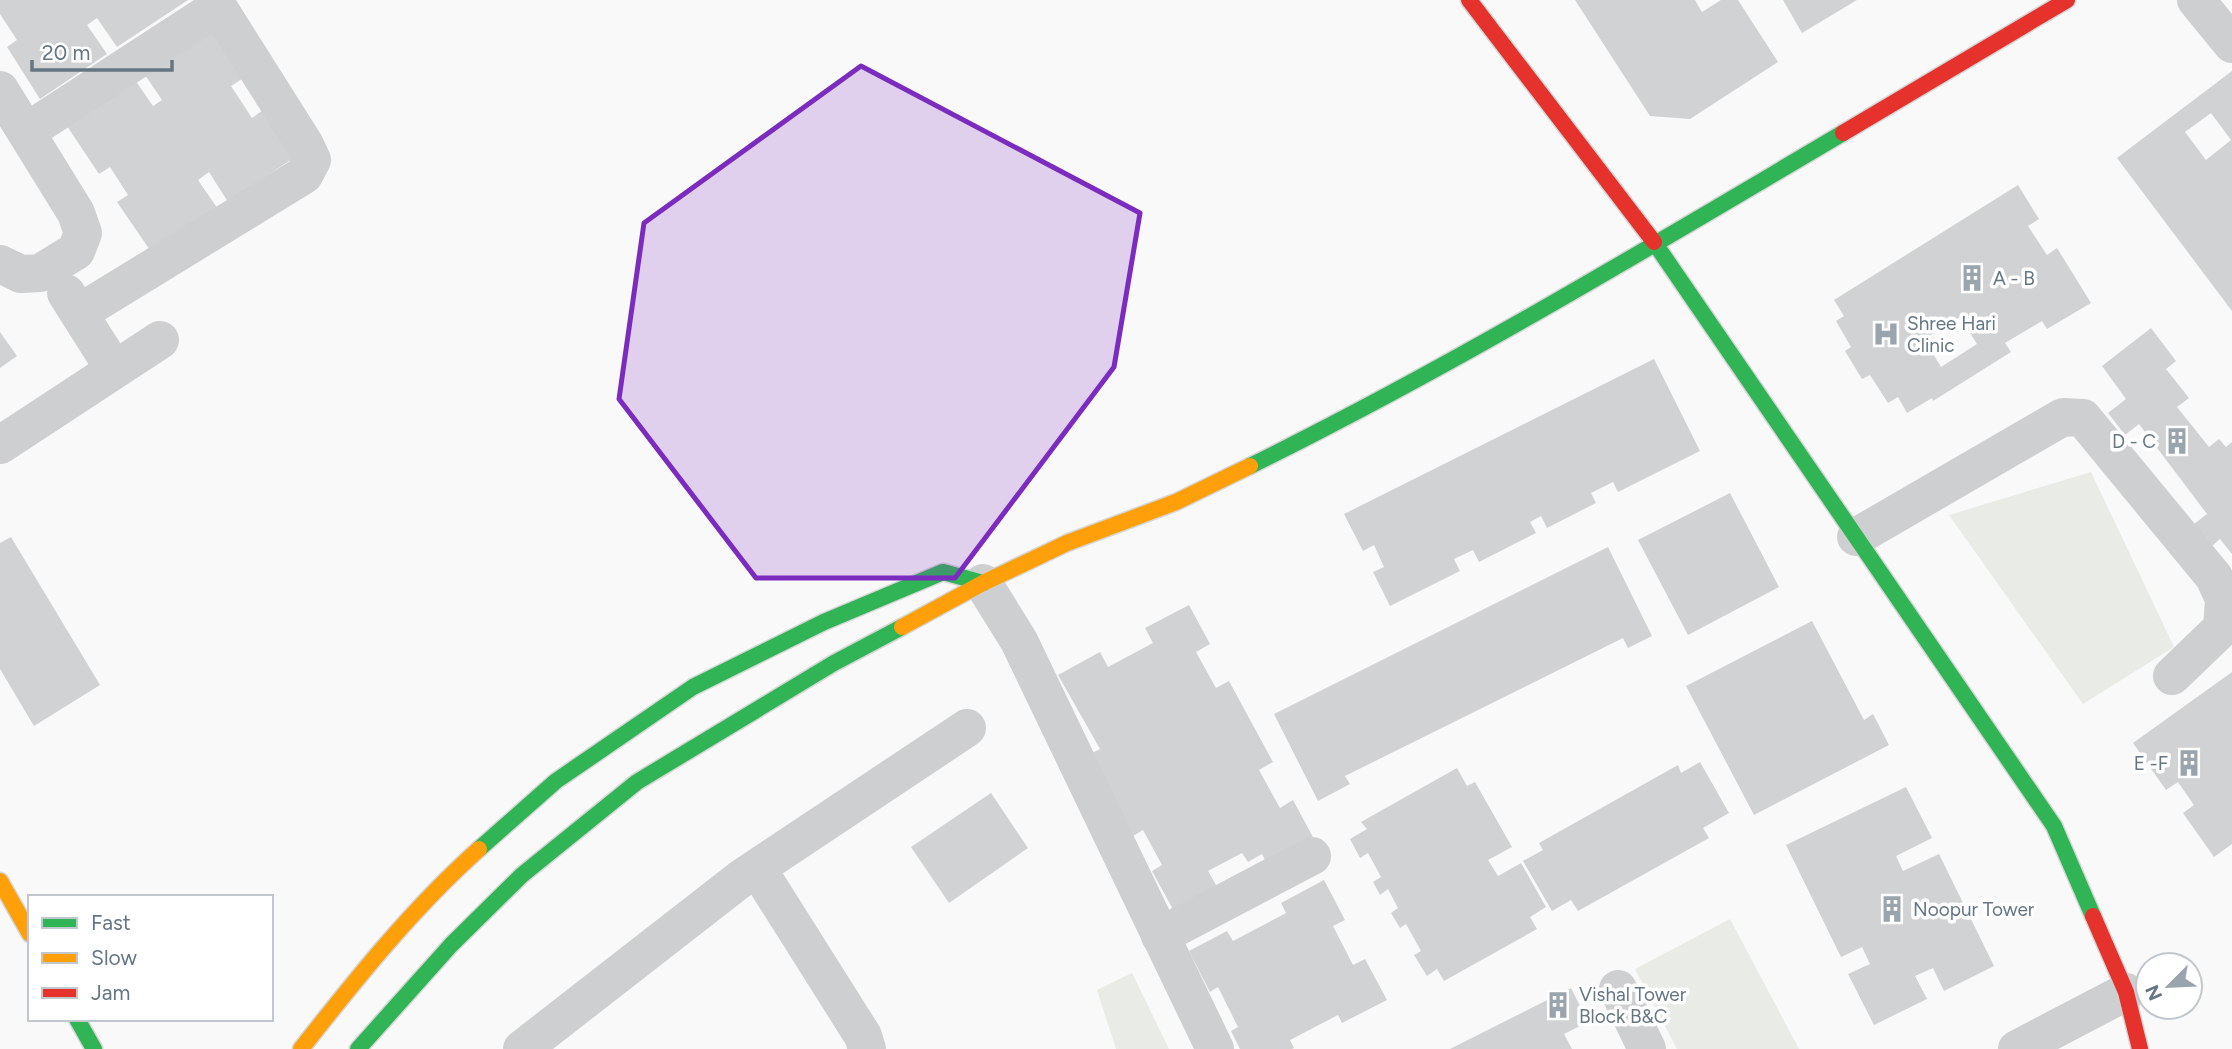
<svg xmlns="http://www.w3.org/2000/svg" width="2232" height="1049" font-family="Figtree,sans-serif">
<rect width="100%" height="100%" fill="#f9f9f9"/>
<g fill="#e8ebe6">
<path d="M 2091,472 L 2174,647 L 2083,704 L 1949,515 Z"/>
<path d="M 1730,919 L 1799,1049 L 1677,1049 L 1635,969 Z"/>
<path d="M 1132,973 L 1169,1049 L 1116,1049 L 1097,990 Z"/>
</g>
<g fill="#d0d2d3" fill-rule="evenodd">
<path d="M 0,0 L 188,0 L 117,47 L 97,18 L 87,25 L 107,54 L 40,99 L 7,47 L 17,40 L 0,14 Z"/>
<path d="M 1575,0 L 1695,0 L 1702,12 L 1721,0 L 1738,0 L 1778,62 L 1690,119 L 1650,116 Z"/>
<path d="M 1783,0 L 1857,0 L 1802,33 Z"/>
<path d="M 212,26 L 245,77 L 231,86 L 252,118 L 266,108 L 298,155 L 228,202 L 209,172 L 198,180 L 218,209 L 152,253 L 117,202 L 128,195 L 110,167 L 99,174 L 67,126 L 135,80 L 153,106 L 162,100 L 143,72 Z"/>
<path d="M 2232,71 L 2232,311 L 2117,158 ZM 2211,113 L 2231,140 L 2206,160 L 2185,132 Z"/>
<path d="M 2018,185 L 2039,219 L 2028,226 L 2047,255 L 2057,248 L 2091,303 L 2047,329 L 2042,321 L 2005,343 L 2011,352 L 1933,401 L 1932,398 L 1907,413 L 1898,397 L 1888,403 L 1870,375 L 1862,379 L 1845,351 L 1851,347 L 1836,321 L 1844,316 L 1834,300 ZM 1960,317 L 1977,344 L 1941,367 L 1924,339 Z"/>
<path d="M 2151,328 L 2176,361 L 2166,369 L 2189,398 L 2177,407 L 2209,447 L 2219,439 L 2226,447 L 2232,442 L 2232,554 L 2220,539 L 2212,546 L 2194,524 L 2207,514 L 2139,424 L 2125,435 L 2108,413 L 2126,399 L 2102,366 Z"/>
<path d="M 0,332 L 17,356 L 0,368 Z"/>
<path d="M 1654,359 L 1700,451 L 1618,492 L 1613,482 L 1591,493 L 1596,503 L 1547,528 L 1541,516 L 1530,522 L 1536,533 L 1479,562 L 1473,550 L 1454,559 L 1460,571 L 1390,606 L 1373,572 L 1384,567 L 1374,545 L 1363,551 L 1344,514 Z"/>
<path d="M 1730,493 L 1779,587 L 1688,635 L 1638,540 Z"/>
<path d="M 11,537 L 100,685 L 34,726 L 0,669 L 0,543 Z"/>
<path d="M 1608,547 L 1652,636 L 1628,648 L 1623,638 L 1345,776 L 1350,784 L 1318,801 L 1274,714 Z"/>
<path d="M 1189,605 L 1210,644 L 1196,652 L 1216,688 L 1229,681 L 1273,762 L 1259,770 L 1280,808 L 1293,800 L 1314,839 L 1267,864 L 1262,854 L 1248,862 L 1242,853 L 1208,871 L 1219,890 L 1175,913 L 1152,871 L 1162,865 L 1143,830 L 1133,836 L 1090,754 L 1100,749 L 1058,675 L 1100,652 L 1108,667 L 1153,643 L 1145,628 Z"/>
<path d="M 1812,621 L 1864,720 L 1873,714 L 1889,745 L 1754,815 L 1686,686 Z"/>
<path d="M 2232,672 L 2232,844 L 2214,857 L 2183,813 L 2194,805 L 2178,782 L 2166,790 L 2133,743 Z"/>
<path d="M 1700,762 L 1729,813 L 1703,828 L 1709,838 L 1578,911 L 1571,900 L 1552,911 L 1523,861 L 1543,850 L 1539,843 L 1678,765 L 1681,773 Z"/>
<path d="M 1457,768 L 1467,786 L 1475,782 L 1512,847 L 1488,860 L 1498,876 L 1521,863 L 1546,907 L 1530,917 L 1537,929 L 1444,981 L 1437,969 L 1427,976 L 1414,955 L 1421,951 L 1406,924 L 1400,928 L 1391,913 L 1398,908 L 1388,889 L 1380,895 L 1373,882 L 1381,877 L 1368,853 L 1360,858 L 1350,839 L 1367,829 L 1361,822 Z"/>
<path d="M 1906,787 L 1932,838 L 1896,856 L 1903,871 L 1939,854 L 1994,966 L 1944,991 L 1933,968 L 1915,976 L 1927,999 L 1874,1025 L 1848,974 L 1870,964 L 1862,947 L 1841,957 L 1786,845 Z"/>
<path d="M 991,793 L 1028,848 L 949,903 L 911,847 Z"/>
<path d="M 1324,880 L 1345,920 L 1333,926 L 1353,965 L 1365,959 L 1387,1000 L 1342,1023 L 1338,1015 L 1290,1040 L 1294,1048 L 1292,1049 L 1240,1049 L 1231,1031 L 1238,1027 L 1218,987 L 1210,992 L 1189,951 L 1227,931 L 1233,941 L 1286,913 L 1281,903 Z"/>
<path d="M 1571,988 L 1588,1022 L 1564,1034 L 1572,1049 L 1450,1049 Z"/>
</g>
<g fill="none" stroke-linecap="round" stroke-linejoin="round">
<defs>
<g id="fast">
<path d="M 1654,242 L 2054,826 L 2093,916"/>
<path d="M 1250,466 C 1453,366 1648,248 1843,133"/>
<path d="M 479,849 L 556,781 L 693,687 L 824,622 L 943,572 L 983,583"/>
<path d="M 77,1019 L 94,1049"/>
<path d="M 358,1049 L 451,945 L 522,875 L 637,782 L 834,663 L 902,627"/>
</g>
<g id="slow">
<path d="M 902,627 L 983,583 L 1067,543 L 1176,502 L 1250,466"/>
<path d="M 0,881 L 30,934"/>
<path d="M 301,1049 C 356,979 412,909 479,849"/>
</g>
<g id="jam">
<path d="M 1469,0 L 1654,242"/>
<path d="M 1843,133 L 2067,0"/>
<path d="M 2093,916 L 2126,992 L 2140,1049"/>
</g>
</defs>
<use href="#fast" stroke="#d5d6d7" stroke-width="19"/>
<use href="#slow" stroke="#d5d6d7" stroke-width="19"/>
<use href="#jam" stroke="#d5d6d7" stroke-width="19"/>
<g stroke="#cecfd0" stroke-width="38">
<path d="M 2196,0 L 2232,44"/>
<path d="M 0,90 L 76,213 L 83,233 L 76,251 L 40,273 L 21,274 L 0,264"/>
<path d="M 26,132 L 218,7 L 305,145 L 312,160 L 304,175 L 79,313"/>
<path d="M 66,293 L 114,369"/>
<path d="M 0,445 L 160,340"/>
<path d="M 1856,537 L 2063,417 L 2083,418 L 2214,577 L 2224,599 L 2222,628 L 2172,676"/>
<path d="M 983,583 L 1019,641 L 1215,1049"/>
<path d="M 757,868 L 863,1036 L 867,1049"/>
<path d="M 1160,936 L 1312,856"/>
<path d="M 1618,989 L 1647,1049"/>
<path d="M 522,1049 L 743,877 L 967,728"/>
<path d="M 2017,1049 L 2126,992"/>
</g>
<use href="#fast" stroke="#30b455" stroke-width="16"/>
<use href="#slow" stroke="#ff9f0a" stroke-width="16"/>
<use href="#jam" stroke="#e5322d" stroke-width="16"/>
</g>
<path fill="#7b2cbf" fill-opacity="0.2" stroke="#7b2cbf" stroke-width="5" stroke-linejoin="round" d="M 861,66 L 1140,213 L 1114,367 L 955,578 L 756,578 L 619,399 L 644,223 Z"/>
<defs>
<symbol id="building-bare" viewBox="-9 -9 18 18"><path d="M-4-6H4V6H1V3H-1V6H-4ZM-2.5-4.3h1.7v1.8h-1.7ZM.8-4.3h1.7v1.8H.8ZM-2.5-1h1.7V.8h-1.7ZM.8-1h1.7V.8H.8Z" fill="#99a4ac" stroke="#fff" stroke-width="2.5" paint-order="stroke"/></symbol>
<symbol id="hospital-bare" viewBox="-9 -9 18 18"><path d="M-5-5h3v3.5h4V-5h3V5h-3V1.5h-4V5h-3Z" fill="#99a4ac" stroke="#fff" stroke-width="2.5" paint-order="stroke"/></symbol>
</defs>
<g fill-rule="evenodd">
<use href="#building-bare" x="1953" y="259" width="38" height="38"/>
<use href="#hospital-bare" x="1867" y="315" width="38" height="38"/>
<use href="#building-bare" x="2158" y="422" width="38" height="38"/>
<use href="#building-bare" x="2170" y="744" width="38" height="38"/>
<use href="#building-bare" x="1873" y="890" width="38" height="38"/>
<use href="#building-bare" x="1539" y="986" width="38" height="38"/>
</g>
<g text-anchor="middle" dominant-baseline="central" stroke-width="7" stroke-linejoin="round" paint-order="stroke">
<g font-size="19" fill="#657683" stroke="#fff" text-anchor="start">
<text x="1993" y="278">A - B</text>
<text x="1907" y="323">Shree Hari<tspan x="1907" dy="22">Clinic</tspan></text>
<text x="2156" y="441" text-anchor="end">D - C</text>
<text x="2168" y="763" text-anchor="end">E -F</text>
<text x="1913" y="909">Noopur Tower</text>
<text x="1579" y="994">Vishal Tower<tspan x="1579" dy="22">Block B&amp;C</tspan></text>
</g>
</g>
<rect x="28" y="895" width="245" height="126" fill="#ffffff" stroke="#c1c8cd" stroke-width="2"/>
<rect x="42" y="918" width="35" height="10" fill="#30b455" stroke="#c1c8cd" stroke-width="2"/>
<text x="91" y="930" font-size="21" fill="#657683">Fast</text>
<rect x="42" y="953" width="35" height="10" fill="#ff9f0a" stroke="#c1c8cd" stroke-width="2"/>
<text x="91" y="965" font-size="21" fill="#657683">Slow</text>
<rect x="42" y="988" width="35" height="10" fill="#e5322d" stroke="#c1c8cd" stroke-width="2"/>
<text x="91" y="1000" font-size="21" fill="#657683">Jam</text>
<g transform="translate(2169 986) rotate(246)"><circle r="33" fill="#ffffff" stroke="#c1c8cd" stroke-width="2"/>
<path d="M0-5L12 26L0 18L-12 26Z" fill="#99a4ac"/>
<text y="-10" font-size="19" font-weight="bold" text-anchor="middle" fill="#657683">N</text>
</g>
<path d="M32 60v10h140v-10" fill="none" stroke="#657683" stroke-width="3.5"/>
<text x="42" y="60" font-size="21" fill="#657683" stroke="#ffffff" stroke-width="5" paint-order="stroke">20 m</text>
</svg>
